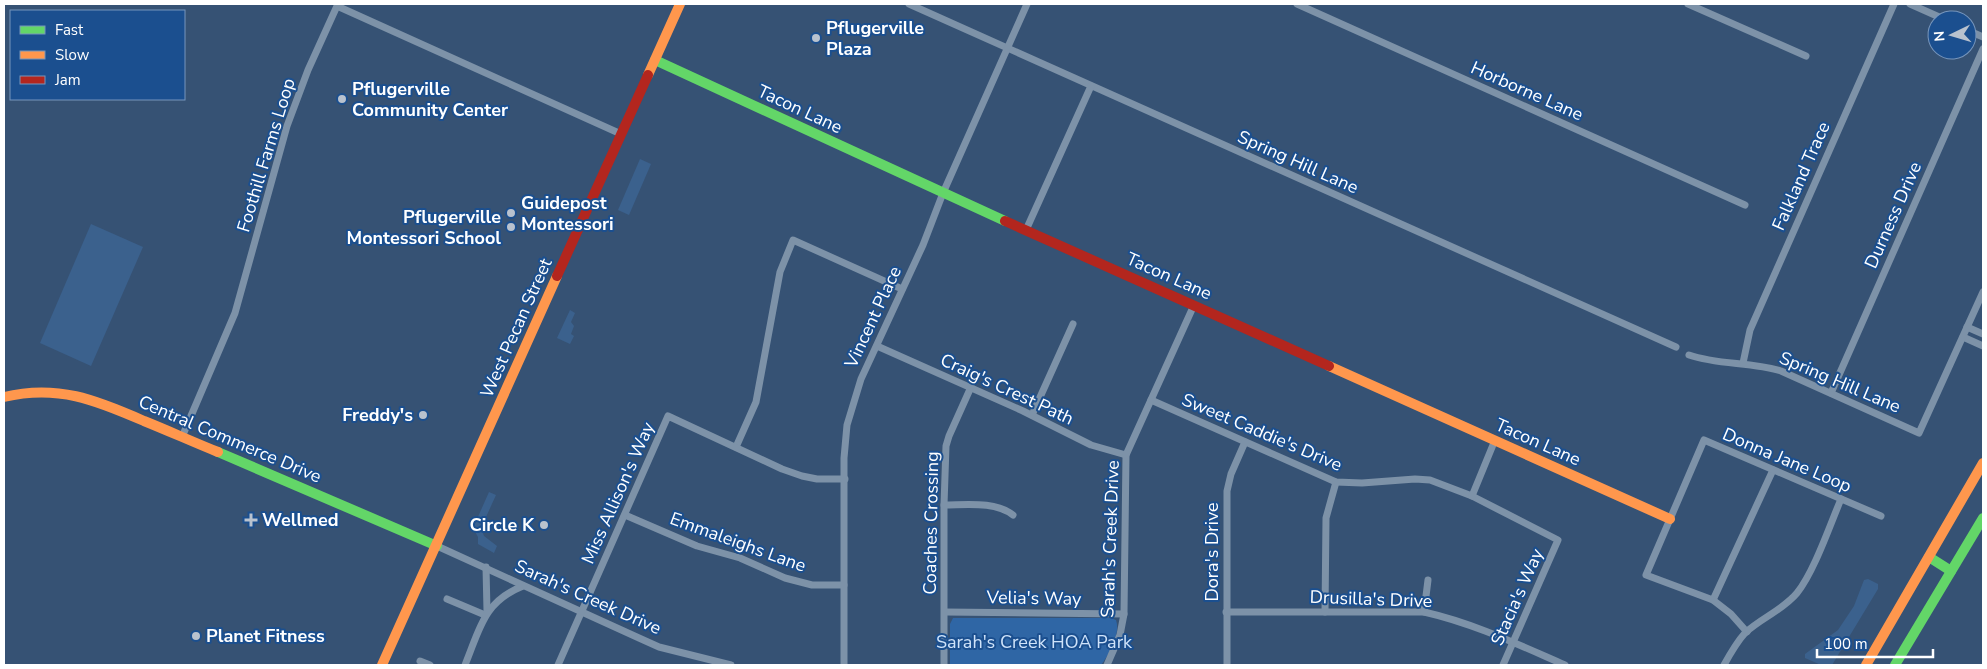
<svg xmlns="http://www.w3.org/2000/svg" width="1987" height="669" font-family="'Nunito Sans',sans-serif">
<rect width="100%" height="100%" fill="#365274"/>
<path fill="#2f66a5" d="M 953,618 L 1111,618 L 1116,620 C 1121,634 1109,655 1101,665 L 950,665 L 950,624 Z"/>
<g fill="#3b618d">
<path d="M 640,159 L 651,164 L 629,215 L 618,210 Z"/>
<path d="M 91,224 L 143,247 L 91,366 L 40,343 Z"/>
<path d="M 570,310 L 575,313 L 571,322 L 574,326 L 571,334 L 574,336 L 570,344 L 557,338 Z"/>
<path d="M 489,492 L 496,495 L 481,528 L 484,536 L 497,546 L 494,553 L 478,544 L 478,537 L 473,528 Z"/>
<path d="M 1868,579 L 1878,584 L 1878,589 L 1832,665 L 1821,665 L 1805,658 L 1805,654 L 1838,630 L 1854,606 L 1864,580 Z"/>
</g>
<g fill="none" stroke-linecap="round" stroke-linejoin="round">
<g stroke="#7d92a8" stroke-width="7">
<path d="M 909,4 L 1676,347"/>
<path d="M 1297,4 L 1745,205"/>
<path d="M 1688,4 L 1806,56"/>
<path d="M 1910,4 L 1946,20"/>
<path d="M 1967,30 L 1983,37"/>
<path d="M 1026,230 L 1091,86"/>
<path d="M 1967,327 L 1983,334"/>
<path d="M 1963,337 L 1983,346"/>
<path d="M 877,346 L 1023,411 L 1091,445 L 1126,455"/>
<path d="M 1689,355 C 1718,365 1751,362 1781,371 L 1919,433 L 1983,292"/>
<path d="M 1743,363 L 1750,330 L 1894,4"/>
<path d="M 1831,393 L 1983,49"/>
<path d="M 1151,400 L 1336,482 L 1362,483 L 1415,479 L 1430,480 L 1472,496 L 1558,540 L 1503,665"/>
<path d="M 1032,415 L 1073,324"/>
<path d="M 182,437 L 235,313 L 287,126 L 308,70 L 337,6 L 621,134"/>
<path d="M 736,447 L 756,402 L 780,272 L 793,240 L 902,289"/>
<path d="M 1472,496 L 1495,440"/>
<path d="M 944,505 C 966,505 995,501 1013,515"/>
<path d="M 625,515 L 697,546 L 740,558 L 785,578 L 812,585 L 844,585"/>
<path d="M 437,546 L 639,638 L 659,647 L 731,665"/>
<path d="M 486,567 L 487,611"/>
<path d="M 447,599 L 485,615"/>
<path d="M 1713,600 L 1773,470"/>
<path d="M 945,612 L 1124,614"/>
<path d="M 1226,612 L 1424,612 C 1473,623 1519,645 1565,665"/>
<path d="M 1325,612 L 1326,518 L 1336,482"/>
<path d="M 1424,612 L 1428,580"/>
<path d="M 1747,632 L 1731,614 L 1713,600 L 1646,575 L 1704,440 L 1881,516"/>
<path d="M 420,661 L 430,665"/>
<path d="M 465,665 C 480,629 483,602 523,586"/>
<path d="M 558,665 L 668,416 L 782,469 L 802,476 L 817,479 L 845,479"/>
<path d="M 844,665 L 844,458 L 847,425 L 861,379 L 923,245 L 943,193 L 1027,4"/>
<path d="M 944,665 L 944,505 L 946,446 L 949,436 L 971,387"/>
<path d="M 1107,665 L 1120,635 L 1124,614 L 1126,455 L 1194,305"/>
<path d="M 1227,665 L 1227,491 L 1231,474 L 1245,442"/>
<path d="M 1724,665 C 1730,654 1737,642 1745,633 C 1761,618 1783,610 1797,593 C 1814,572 1830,525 1841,499"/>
</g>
<g stroke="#63d668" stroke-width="10">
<path d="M 655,60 L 1005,221"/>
<path d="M 218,452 L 437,546"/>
<path d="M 1929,557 L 1951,571"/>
<path d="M 1895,665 L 1983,518"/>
</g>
<g stroke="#ff974d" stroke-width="10">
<path d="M 648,75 L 680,4"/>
<path d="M 1329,366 L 1670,519"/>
<path d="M 4,397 C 57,384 96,400 144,421 C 169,431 193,442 218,452"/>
<path d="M 382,665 L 557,276"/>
<path d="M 1866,665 L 1983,463"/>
</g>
<g stroke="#b3261e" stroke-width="10">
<path d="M 1005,221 L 1329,366"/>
<path d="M 557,276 L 648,75"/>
</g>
</g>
<g fill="#b9c2ce" stroke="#1b4f8f" stroke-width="2">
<circle cx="816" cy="38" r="5"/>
<circle cx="342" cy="99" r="5"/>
<circle cx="511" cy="213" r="5"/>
<circle cx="511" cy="227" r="5"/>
<circle cx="423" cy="415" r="5"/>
<path d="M248.5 512.5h5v5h5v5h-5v5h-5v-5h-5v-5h5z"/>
<circle cx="544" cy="525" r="5"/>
<circle cx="196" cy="636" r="5"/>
</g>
<g text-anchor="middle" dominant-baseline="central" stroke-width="4" stroke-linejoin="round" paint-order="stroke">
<g font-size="18" font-weight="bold" fill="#fff" stroke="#1b4f8f" text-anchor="start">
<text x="826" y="28">Pflugerville<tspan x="826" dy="21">Plaza</tspan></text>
<text x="352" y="89">Pflugerville<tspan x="352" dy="21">Community Center</tspan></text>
<text x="521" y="203">Guidepost<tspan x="521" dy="21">Montessori</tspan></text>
<text x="501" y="217" text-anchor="end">Pflugerville<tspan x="501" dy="21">Montessori School</tspan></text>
<text x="413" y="415" text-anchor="end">Freddy's</text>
<text x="262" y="520">Wellmed</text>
<text x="534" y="525" text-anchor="end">Circle K</text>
<text x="206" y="636">Planet Fitness</text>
</g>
<g font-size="18" fill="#fff" stroke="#1b4f8f">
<text transform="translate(1527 91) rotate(24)">Horborne Lane</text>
<text transform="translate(800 109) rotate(25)">Tacon Lane</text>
<text transform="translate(266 155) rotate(-73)">Foothill Farms Loop</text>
<text transform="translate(1298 162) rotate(24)">Spring Hill Lane</text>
<text transform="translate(1801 176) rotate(-66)">Falkland Trace</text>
<text transform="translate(1893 215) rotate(-66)">Durness Drive</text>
<text transform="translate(1169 276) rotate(24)">Tacon Lane</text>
<text transform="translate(873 317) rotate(-65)">Vincent Place</text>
<text transform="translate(516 328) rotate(-66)">West Pecan Street</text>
<text transform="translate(1840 382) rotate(23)">Spring Hill Lane</text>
<text transform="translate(1007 389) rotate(25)">Craig's Crest Path</text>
<text transform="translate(1262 432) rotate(23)">Sweet Caddie's Drive</text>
<text transform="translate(230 439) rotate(23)">Central Commerce Drive</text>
<text transform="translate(1538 442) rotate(24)">Tacon Lane</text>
<text transform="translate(1787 460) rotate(23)">Donna Jane Loop</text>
<text transform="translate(618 493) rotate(-66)">Miss Allison's Way</text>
<text transform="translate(931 523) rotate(-89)">Coaches Crossing</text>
<text transform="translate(1110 539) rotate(-88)">Sarah's Creek Drive</text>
<text transform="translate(738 542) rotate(20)">Emmaleighs Lane</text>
<text transform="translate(1212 552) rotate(-90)">Dora's Drive</text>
<text transform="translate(588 597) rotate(24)">Sarah's Creek Drive</text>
<text transform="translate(1517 597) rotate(-66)">Stacia's Way</text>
<text transform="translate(1034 598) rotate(1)">Velia's Way</text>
<text transform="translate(1371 599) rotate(2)">Drusilla's Drive</text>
</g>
<g font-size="18" fill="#cfe3fa" stroke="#1b4f8f">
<text x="1034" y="642">Sarah's Creek HOA Park</text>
</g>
</g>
<rect width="1987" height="669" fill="none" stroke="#ffffff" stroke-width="10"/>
<rect x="10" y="10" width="175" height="90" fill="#1b4f8f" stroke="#7695bc"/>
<rect x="20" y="26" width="25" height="8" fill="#63d668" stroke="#7695bc"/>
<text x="55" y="35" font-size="15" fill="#ffffff">Fast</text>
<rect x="20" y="51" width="25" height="8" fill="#ff974d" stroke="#7695bc"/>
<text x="55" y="60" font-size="15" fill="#ffffff">Slow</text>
<rect x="20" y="76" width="25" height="8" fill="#b3261e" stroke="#7695bc"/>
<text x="55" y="85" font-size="15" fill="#ffffff">Jam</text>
<g transform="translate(1952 35) rotate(265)"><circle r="24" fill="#1b4f8f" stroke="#7695bc"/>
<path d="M0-4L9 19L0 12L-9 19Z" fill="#b9c2ce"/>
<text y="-8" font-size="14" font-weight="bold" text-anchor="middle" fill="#ffffff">N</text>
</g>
<path d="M1817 649v8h116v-8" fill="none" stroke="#ffffff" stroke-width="2.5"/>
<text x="1824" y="649" font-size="15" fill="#ffffff" stroke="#1b4f8f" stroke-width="4" paint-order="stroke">100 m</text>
</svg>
